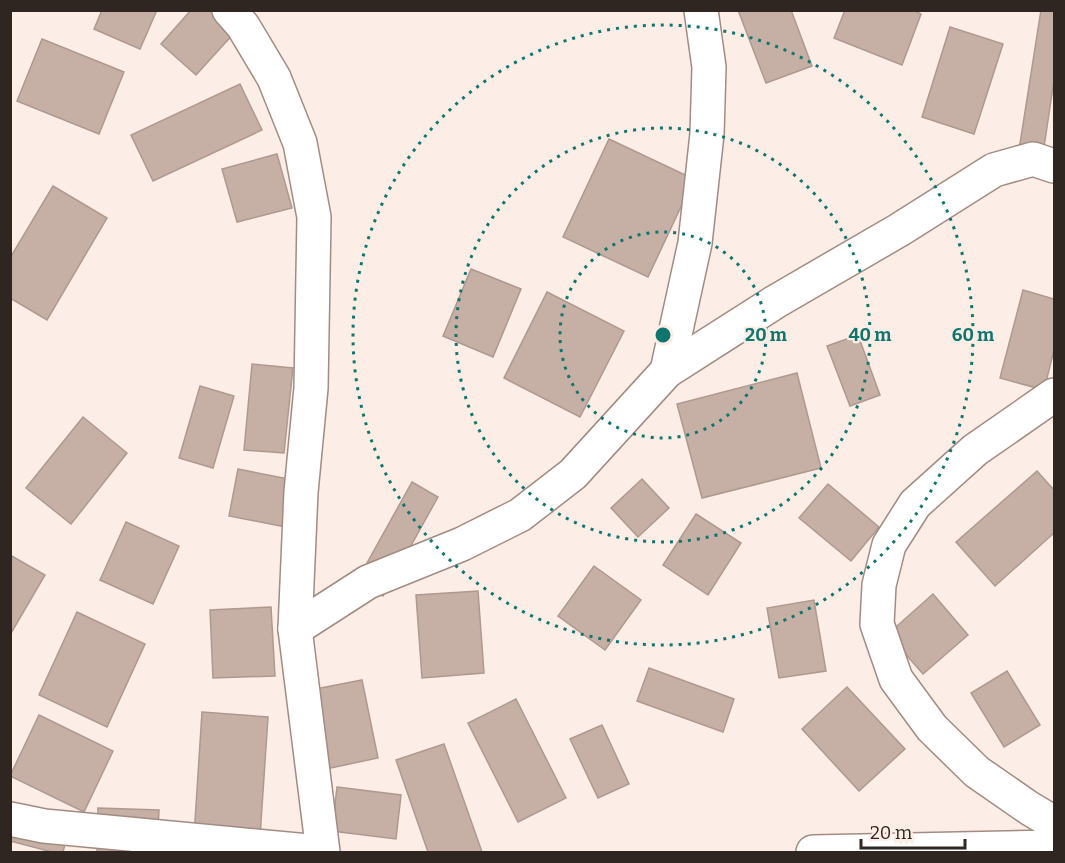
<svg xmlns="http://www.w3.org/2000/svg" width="1065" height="863" font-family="Bitter,serif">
<rect width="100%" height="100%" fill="#fcede7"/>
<g fill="#c6afa5" stroke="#af998f" stroke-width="1.5">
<path d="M 102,10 L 157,10 L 140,49 L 94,29 Z"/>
<path d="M 191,10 L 214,10 L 236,31 L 196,75 L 161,44 Z"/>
<path d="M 738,10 L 791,10 L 812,66 L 766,83 Z"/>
<path d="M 845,10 L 913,10 L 921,14 L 902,65 L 834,38 Z"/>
<path d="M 1041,10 L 1054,10 L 1054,80 L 1043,154 L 1019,150 Z"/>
<path d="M 950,27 L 1003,44 L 974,134 L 922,117 Z"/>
<path d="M 42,39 L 124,72 L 99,134 L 17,101 Z"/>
<path d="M 240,84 L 262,130 L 153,181 L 131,135 Z"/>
<path d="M 609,139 L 694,179 L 648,277 L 563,237 Z"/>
<path d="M 277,154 L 292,208 L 237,222 L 222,169 Z"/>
<path d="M 53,186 L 107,218 L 47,320 L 10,298 L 10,258 Z"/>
<path d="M 471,269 L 521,289 L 493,357 L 443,336 Z"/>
<path d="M 1023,290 L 1054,299 L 1054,350 L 1044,390 L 1000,378 Z"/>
<path d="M 547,292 L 624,331 L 580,417 L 504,378 Z"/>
<path d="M 858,335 L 880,395 L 850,406 L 827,346 Z"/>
<path d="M 252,364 L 293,368 L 284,453 L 244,450 Z"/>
<path d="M 797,373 L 821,468 L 702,498 L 677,404 Z"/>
<path d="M 200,386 L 234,396 L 213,468 L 179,458 Z"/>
<path d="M 83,417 L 127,453 L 71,524 L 26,488 Z"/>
<path d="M 238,469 L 299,481 L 291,528 L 229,516 Z"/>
<path d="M 1037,471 L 1054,490 L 1054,533 L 995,586 L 956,542 Z"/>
<path d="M 642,479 L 669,508 L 638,537 L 611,508 Z"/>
<path d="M 412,482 L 438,497 L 383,596 L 357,581 Z"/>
<path d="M 828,484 L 879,527 L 851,561 L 799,518 Z"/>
<path d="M 696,514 L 741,543 L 708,595 L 663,565 Z"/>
<path d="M 126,522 L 179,546 L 153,604 L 100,580 Z"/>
<path d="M 10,555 L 45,575 L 10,635 Z"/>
<path d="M 594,566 L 641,600 L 605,650 L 558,616 Z"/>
<path d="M 478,591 L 484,673 L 422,678 L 416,595 Z"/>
<path d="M 933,594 L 968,635 L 923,674 L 888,634 Z"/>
<path d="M 814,600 L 826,671 L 779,678 L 767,608 Z"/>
<path d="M 271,607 L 275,676 L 213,678 L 210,610 Z"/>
<path d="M 77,612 L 145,644 L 107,727 L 39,695 Z"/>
<path d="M 649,668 L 734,699 L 723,732 L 637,701 Z"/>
<path d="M 1007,671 L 1040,725 L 1004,747 L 971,693 Z"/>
<path d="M 362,680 L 378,758 L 316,771 L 300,692 Z"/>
<path d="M 847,687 L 905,749 L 859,791 L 802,729 Z"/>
<path d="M 516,699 L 566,798 L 518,822 L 468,723 Z"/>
<path d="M 202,712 L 268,717 L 259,852 L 193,852 Z"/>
<path d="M 39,715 L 113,751 L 84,812 L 10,776 Z"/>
<path d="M 602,725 L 629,784 L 598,798 L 570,739 Z"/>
<path d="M 444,744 L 482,852 L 428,852 L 396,760 Z"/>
<path d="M 337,787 L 401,795 L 396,839 L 332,831 Z"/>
<path d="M 98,808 L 159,810 L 157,852 L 97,852 Z"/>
<path d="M 70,825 L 63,852 L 52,852 L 10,841 L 10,835 Z"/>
</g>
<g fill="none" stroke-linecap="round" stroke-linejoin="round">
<defs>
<g id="minor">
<path d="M 229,10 L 243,26 L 274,78 L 300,143 L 314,217 L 311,388 L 301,492 L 295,629 L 323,852"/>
<path d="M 667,371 L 695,243 L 707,134 L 709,67 L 701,10"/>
<path d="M 1054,395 L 975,450 L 915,504 L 889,545 L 879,585 L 877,624 L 896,679 L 932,728 L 977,772 L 1029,808 L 1054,823"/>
<path d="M 295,629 L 368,582 L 462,544 L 520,515 L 573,474 L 667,371 L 775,302 L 899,230 L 994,170 L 1033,159 L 1054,166"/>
<path d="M 10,819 L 44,826 L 319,852"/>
<path d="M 813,852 L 1054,847"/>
</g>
</defs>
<use href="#minor" stroke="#a28c82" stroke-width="36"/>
<use href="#minor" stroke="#fff" stroke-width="33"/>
</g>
<g fill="none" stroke="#0f766e" stroke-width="3" stroke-dasharray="3 6">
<circle cx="663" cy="335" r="103"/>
<circle cx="663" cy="335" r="207"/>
<circle cx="663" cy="335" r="310"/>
</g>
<circle cx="663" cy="335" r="9" fill="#0f766e" stroke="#fcede7" stroke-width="3"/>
<g font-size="18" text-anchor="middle" font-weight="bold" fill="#0f766e" stroke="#fcede7" stroke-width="4.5" stroke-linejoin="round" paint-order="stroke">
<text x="766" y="341">20 m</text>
<text x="870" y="341">40 m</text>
<text x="973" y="341">60 m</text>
</g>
<rect width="1065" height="863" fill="none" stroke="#2f2622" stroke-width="24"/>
<path d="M861 839v9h104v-9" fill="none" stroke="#2f2622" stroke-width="3"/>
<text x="870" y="839" font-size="18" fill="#2f2622" stroke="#fcede7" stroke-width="4.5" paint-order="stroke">20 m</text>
</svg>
